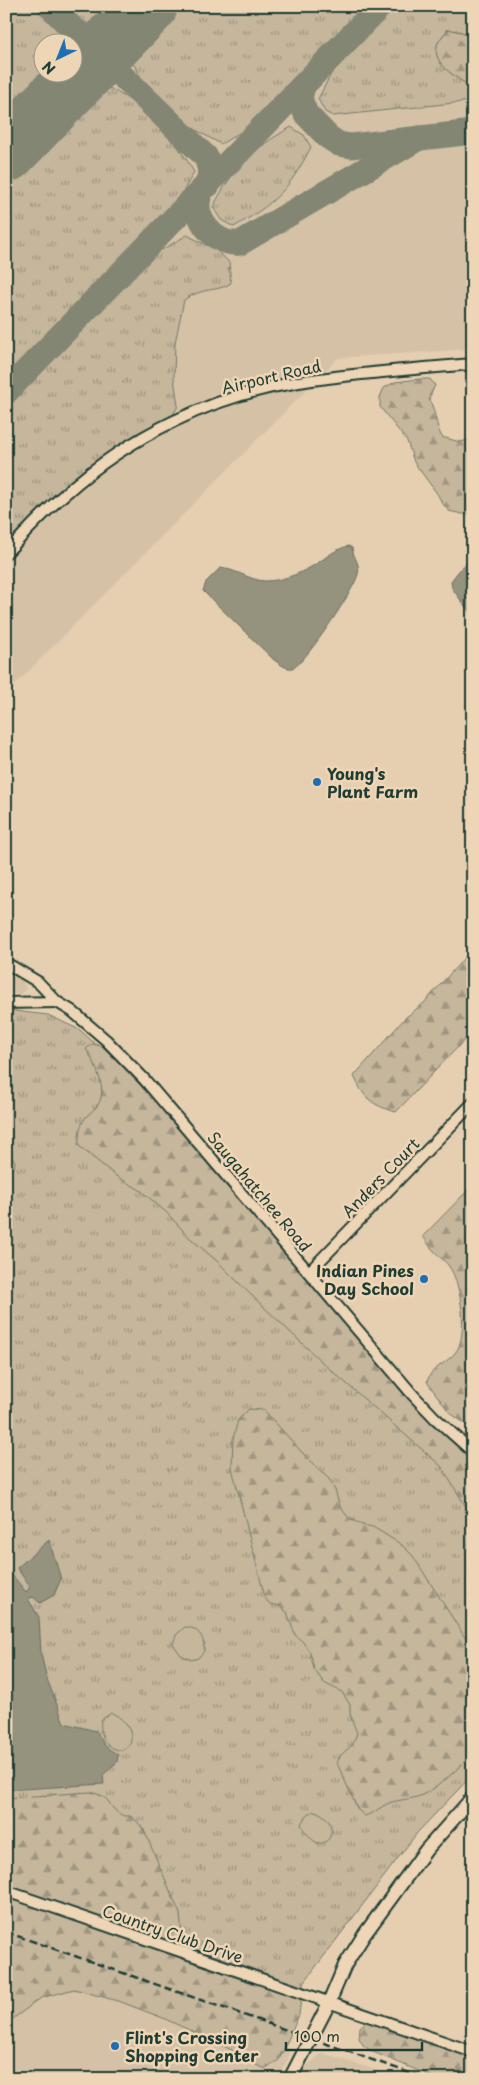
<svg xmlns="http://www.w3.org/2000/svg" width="479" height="2085" font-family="'Playpen Sans',sans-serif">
<defs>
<pattern id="grass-tufts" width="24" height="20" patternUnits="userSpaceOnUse" patternTransform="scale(1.25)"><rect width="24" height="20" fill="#c5b69c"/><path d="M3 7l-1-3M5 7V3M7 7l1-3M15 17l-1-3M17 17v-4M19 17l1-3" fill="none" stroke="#9f9580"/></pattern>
<pattern id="forest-firs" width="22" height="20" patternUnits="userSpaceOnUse" patternTransform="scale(1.25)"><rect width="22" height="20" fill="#c5b69c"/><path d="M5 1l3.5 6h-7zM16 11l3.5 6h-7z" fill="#9f9580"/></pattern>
</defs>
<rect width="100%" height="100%" fill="#e6cfb1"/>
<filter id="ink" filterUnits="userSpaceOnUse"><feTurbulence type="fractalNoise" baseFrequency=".02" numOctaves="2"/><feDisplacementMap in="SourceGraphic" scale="10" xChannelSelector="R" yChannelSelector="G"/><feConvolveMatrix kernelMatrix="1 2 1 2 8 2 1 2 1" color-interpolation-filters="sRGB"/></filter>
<g filter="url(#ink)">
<g fill="#d5c2a6" fill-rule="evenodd">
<path d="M 6,6 L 473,6 L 473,349 L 338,358 L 6,694 ZM 42,42 L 72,42 L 72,72 L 42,72 Z"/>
<path d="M 6,972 L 22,980 L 26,989 L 20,994 L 6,995 Z"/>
<path d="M 6,1943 L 282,2038 L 290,2054 L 279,2079 L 6,2079 Z"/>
<path d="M 322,2053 L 405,2079 L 291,2079 Z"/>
</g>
<g fill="url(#grass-tufts)" stroke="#727a68">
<path d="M 6,6 L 35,6 L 62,33 L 67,42 L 42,42 L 42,72 L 56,73 L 6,124 Z"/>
<path d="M 64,6 L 120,6 C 97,30 89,30 64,6 Z"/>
<path d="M 177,6 L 371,6 L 303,77 L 249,127 L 221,144 C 192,129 164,110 145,83 C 139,75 134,65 129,56 Z"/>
<path d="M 390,6 L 473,6 L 473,35 L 448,29 C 445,34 438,40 437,46 C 432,64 457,78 470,86 L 473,85 L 473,101 L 333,116 L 325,112 L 318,99 L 333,70 Z"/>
<path d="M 102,84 C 147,107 169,129 194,172 L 178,201 L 126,259 L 6,383 L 6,184 Z"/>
<path d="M 291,127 L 304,135 L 311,147 C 289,190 275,203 234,227 L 221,220 L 213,207 C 235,165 250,151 291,127 Z"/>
<path d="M 187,235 L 216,250 L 229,262 L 231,283 C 219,292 201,287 184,300 L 175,343 L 174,378 L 178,406 L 171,418 L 132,439 L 96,462 L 53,496 L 6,545 L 6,403 L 102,304 L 158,252 Z"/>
<path d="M 6,1010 L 48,1015 L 80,1030 L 103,1051 L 394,1385 L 473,1462 L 473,1774 L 417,1833 L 287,2005 L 6,1909 Z"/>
</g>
<g fill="url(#forest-firs)" stroke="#727a68">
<path d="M 448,29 L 473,35 L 473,85 L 470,86 C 457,78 432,64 437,46 C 438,40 445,34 448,29 Z"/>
<path d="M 419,379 L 430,379 L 435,385 L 429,399 C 436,411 435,425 442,437 L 460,442 L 473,439 L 473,514 L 462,514 L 449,511 L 442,503 L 438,495 L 414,462 L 407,441 L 380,407 L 380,397 L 384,388 L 395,382 Z"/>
<path d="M 473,948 L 473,1031 L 396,1112 C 372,1105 364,1099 354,1076 L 405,1018 L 424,1003 Z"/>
<path d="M 92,1044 L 102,1046 L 129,1073 L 201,1152 L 249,1212 L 407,1396 L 473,1457 L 473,1518 L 441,1466 L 324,1364 L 248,1292 L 218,1262 L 189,1237 L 166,1212 L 140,1190 L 116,1176 L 79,1146 C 79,1133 79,1123 89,1114 C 92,1111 96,1108 98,1105 C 108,1089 95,1064 86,1049 Z"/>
<path d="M 473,1185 L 473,1429 L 450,1413 L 427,1382 C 430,1368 446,1364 455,1353 C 469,1337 461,1284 450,1268 C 447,1262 441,1259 437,1254 C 431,1249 427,1242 423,1236 Z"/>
<path d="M 249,1409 L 264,1410 L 308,1459 L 329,1479 L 335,1490 L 340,1507 L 349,1518 L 362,1525 L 373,1527 L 402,1545 L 413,1556 L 473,1650 L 473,1754 C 456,1769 442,1786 422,1795 C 411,1800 400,1799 389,1803 C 380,1807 375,1813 365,1816 L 358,1810 L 337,1763 L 340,1756 L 353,1744 L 357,1733 L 350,1715 L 350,1705 L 342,1692 L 324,1683 L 314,1669 L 310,1653 L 303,1642 L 295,1635 L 287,1612 L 280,1606 L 270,1604 L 265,1598 L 232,1468 L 233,1439 L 238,1420 Z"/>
<path d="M 90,1792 C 113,1796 108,1809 122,1815 C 123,1816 128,1816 130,1816 C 136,1819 140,1825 144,1830 L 180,1914 L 182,1935 L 177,1945 L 181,1955 L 192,1962 L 270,1985 L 301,1999 L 299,2015 L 279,2060 L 266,2069 L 256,2065 L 251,2059 L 163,2018 L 121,2002 L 74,1989 L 41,1998 L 6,2024 L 6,1798 Z"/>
<path d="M 368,2020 L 473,2056 L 473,2079 L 438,2079 L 373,2052 L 363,2045 L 359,2038 L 360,2027 Z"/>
</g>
<g fill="#c5b69c" stroke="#727a68">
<path d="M 6,1150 L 15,1161 L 14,1167 L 6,1173 Z"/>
<path d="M 185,1627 C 198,1627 205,1638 204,1651 L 198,1658 L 192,1660 L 181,1655 L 173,1644 L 176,1635 Z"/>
<path d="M 111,1713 C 122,1716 135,1732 130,1744 L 123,1750 C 107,1751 99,1735 101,1720 Z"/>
<path d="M 315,1811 C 346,1823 326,1857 310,1837 C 306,1833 303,1829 301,1824 C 305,1817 307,1813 315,1811 Z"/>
</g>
<g fill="#95927e" stroke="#667060">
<path d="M 473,523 L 473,617 L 452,588 L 451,581 L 461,568 L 472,559 L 470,529 Z"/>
<path d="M 349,546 L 352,548 C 353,557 361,564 358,574 C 355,589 308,658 295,667 C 288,671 280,664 274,660 L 203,591 L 206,582 L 220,568 C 236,569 249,580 265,581 C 279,581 297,575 309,568 C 323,561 333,549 349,546 Z"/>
<path d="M 49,1540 L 61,1579 L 54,1595 L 40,1603 L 33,1597 L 28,1599 L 39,1617 L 41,1654 L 47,1679 L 64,1723 L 96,1731 L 106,1747 L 118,1755 L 117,1762 L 103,1775 L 104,1784 L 6,1790 L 6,1571 L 8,1570 L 26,1592 L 30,1587 L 17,1568 Z"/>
</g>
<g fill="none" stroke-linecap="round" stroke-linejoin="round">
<g stroke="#828672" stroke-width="25">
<path d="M 50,6 C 72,27 86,51 118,36"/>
<path d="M 118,36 L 113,54 L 118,72 L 206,157 L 210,170 L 208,185"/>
<path d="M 78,77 L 87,57 L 82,37"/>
<path d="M 303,86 L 300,99 L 306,114 L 328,137 L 339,144 L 351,146 L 473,132"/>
<path d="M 200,194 C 191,218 215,246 240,243 L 419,138"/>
<path d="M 6,392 L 380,6"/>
</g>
<path stroke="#828672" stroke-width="61" d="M 6,152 L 147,6"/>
<defs>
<g id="minor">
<path d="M 6,553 C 25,533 44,512 65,494 C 129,436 214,395 299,382 C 356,373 415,369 473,364"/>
<path d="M 6,963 L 38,982 L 57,1002 L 72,1011 L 106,1040 L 144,1079 L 413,1395 L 435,1418 L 473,1452"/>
<path d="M 6,1003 L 57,1002"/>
<path d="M 309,1272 L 473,1103"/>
<path d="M 6,1891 L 473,2052"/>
</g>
<path id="major" d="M 290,2079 L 329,2003 L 345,1965 L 364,1935 L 426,1850 L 473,1797"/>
</defs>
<use href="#minor" stroke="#1f3d34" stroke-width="14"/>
<use href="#major" stroke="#1f3d34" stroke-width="16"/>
<use href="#minor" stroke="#eed5b6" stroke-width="10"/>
<use href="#major" stroke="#eed5b6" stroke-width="12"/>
<path stroke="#1f3d34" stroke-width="2.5" stroke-dasharray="8 4" stroke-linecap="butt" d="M 6,1932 L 427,2079"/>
</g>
</g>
<g fill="#1f6fb2" stroke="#eed5b6" stroke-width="2">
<circle cx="317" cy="782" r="5"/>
<circle cx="424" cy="1279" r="5"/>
<circle cx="115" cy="2046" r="5"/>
</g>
<g text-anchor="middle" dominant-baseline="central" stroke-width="5" stroke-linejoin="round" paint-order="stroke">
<g font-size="16" fill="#1f3d34" stroke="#eed5b6">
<text transform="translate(271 376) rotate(-13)">Airport Road</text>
<text transform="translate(380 1177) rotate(-46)">Anders Court</text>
<text transform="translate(260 1191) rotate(50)">Saugahatchee Road</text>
<text transform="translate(173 1933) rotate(19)">Country Club Drive</text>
</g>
<g font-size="16" font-weight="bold" fill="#1f3d34" stroke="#eed5b6" text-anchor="start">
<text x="327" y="773">Young's<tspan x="327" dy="18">Plant Farm</tspan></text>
<text x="414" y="1270" text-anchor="end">Indian Pines<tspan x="414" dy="18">Day School</tspan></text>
<text x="125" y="2037">Flint's Crossing<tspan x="125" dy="18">Shopping Center</tspan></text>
</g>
</g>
<rect width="479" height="2085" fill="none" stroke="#eed5b6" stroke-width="25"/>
<rect x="12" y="12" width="454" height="2060" fill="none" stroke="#1f3d34" stroke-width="2" filter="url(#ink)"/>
<g transform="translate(58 58) rotate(223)"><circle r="24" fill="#eed5b6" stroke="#9b9882"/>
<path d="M0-4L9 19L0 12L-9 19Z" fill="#1f6fb2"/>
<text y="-8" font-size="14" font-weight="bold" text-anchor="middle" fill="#1f3d34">N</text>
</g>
<path d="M286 2042v8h136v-8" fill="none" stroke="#1f3d34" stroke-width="2.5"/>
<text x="294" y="2042" font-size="15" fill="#1f3d34" stroke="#eed5b6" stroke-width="4" paint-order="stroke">100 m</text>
</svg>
